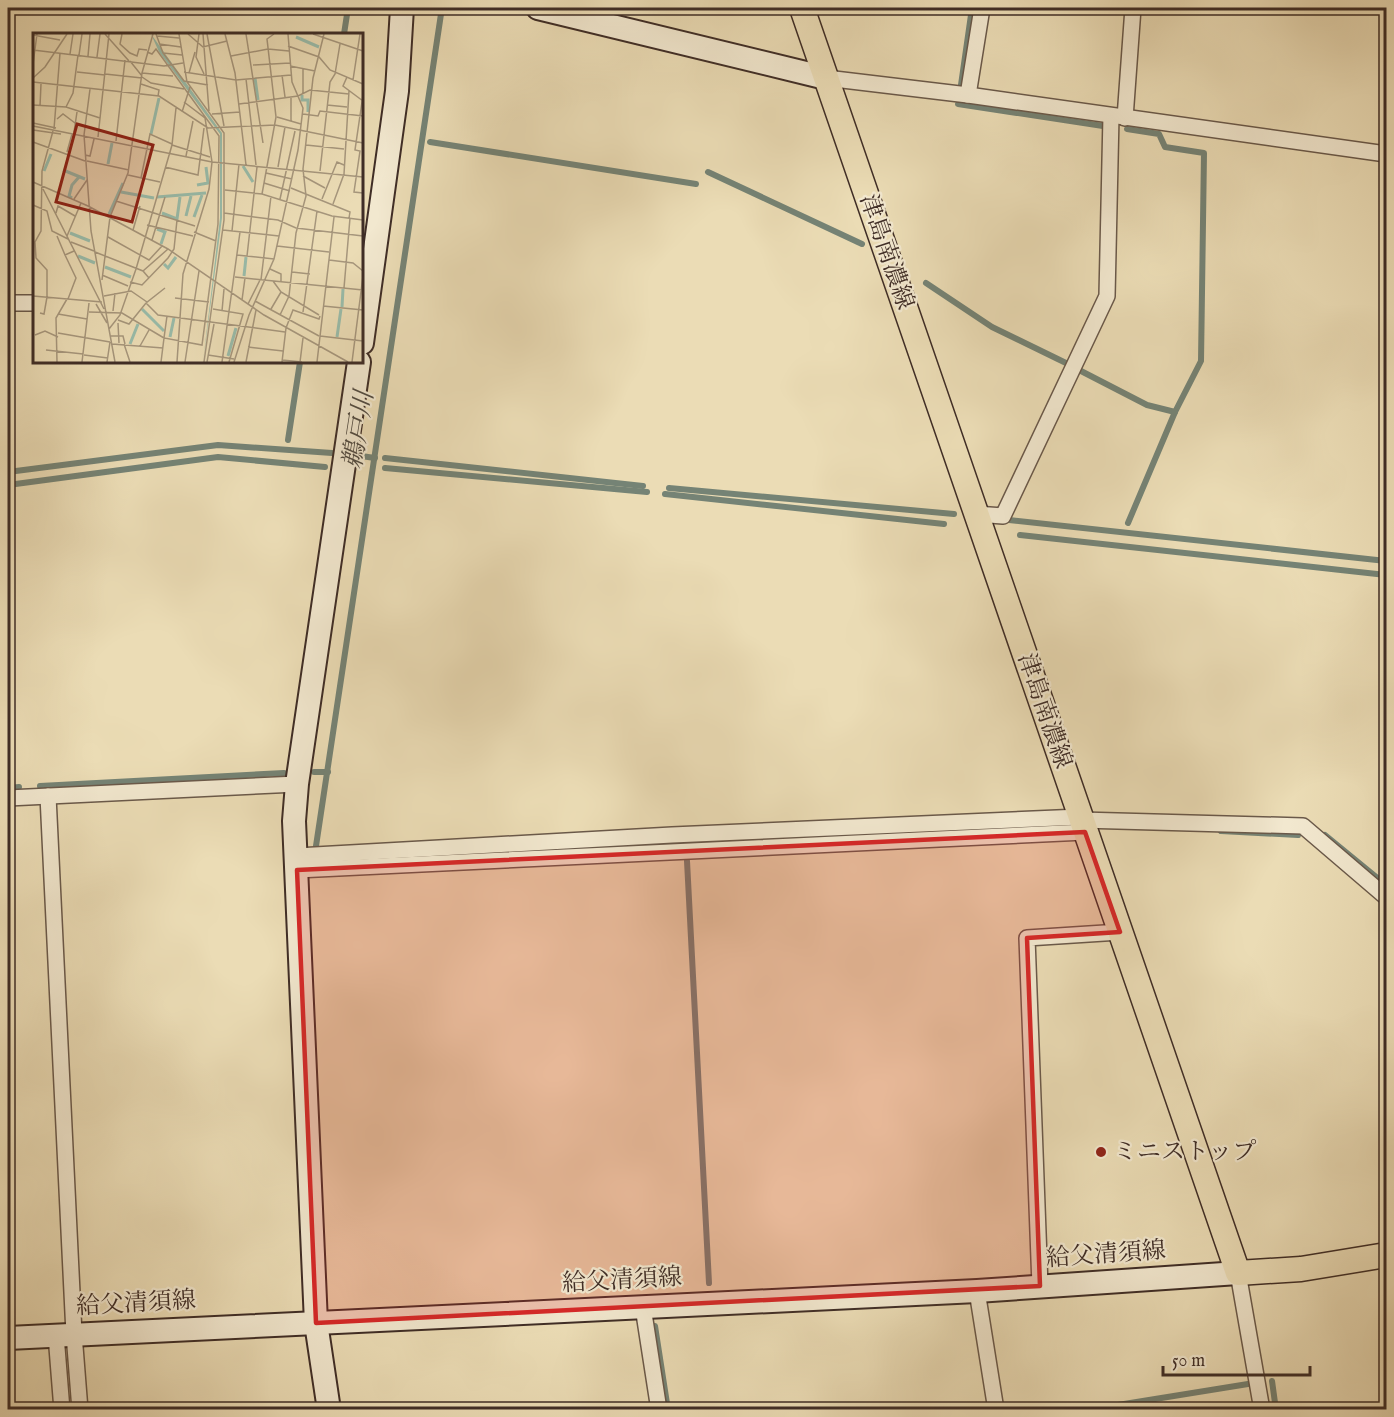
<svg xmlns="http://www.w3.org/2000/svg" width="1394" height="1417" font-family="'IM FELL English','Noto Serif JP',serif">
<rect width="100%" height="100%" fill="#ebdcb5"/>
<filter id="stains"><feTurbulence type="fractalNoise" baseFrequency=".00333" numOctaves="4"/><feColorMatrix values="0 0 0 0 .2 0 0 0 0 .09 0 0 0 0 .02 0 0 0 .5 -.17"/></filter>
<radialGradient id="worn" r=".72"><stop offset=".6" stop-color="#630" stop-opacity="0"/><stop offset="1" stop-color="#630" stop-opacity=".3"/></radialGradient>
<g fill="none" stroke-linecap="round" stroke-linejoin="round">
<g stroke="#758375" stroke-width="6">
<path d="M 344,34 L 348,8"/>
<path d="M 961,85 L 972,8"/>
<path d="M 958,104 L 1103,126"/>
<path d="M 1127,129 L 1159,134 L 1165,147 L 1204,153 L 1201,361 L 1175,412 L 1128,523"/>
<path d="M 430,142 L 696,184"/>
<path d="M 708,172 L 862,244"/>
<path d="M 926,283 L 992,327 L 1066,363"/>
<path d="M 1081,371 L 1147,405 L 1175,412"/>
<path d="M 288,440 L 300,362"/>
<path d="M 361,456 L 375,458"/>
<path d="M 385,458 L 643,486"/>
<path d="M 385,468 L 647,492"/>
<path d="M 8,472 L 218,445 L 332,453"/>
<path d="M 8,485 L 218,457 L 325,467"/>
<path d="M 669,488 L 954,514"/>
<path d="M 665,494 L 944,524"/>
<path d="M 1009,520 L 1386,561"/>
<path d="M 1020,535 L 1386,575"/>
<path d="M 314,772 L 328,772"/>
<path d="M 40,786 L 284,773"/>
<path d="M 8,788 L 19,787"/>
<path d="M 1221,831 L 1298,835"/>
<path d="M 1325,835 L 1386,885"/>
<path d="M 682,843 L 1057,826"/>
<path d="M 316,846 L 441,14"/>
<path d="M 505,852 L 664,844"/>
<path d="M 687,861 L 709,1283"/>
<path d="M 655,1326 L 668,1410"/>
<path d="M 1272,1381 L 1276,1410"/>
<path d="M 1087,1410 L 1248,1384"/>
</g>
<defs>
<g id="street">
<path d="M 826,78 L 968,95 L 1386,154"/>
<path d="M 968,95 L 982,8"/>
<path d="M 1125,118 L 1133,8"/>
<path d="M 8,303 L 34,303"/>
<path d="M 976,514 L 1003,516 L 1107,296 L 1111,116"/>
<path d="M 48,796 L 74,1334 L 80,1410"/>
<path d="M 8,798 L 297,784"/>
<path d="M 1081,820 L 1303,826 L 1386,897"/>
<path d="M 297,856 L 672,835 L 1080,817"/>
<path d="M 297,870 L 1085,832"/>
<path d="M 1238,1273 L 1262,1410"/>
<path d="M 1040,1286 L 1027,938 L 1120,932"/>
<path d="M 977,1291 L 996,1410"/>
<path d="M 643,1307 L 659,1410"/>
<path d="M 56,1335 L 62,1410"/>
</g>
<g id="secondary">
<path d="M 538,8 L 826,78"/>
<path d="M 362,343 L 397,91 L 402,8"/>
<path d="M 8,1338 L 977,1291 L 1238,1273"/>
<path d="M 329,1410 L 316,1323 L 294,821 L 297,784 L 359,362"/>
</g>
<path id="primary" d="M 802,8 L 1238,1273 L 1301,1269 L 1386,1255"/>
</defs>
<use href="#street" stroke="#6a594a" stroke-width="18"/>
<use href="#secondary" stroke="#3f2d26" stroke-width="26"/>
<use href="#primary" stroke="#3f2d26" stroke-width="27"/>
<use href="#street" stroke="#f2e8cf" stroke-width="15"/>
<use href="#secondary" stroke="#f2e8cf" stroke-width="22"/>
<use href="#primary" stroke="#ebdcb5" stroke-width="24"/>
</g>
<path fill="#d62828" fill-opacity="0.2" stroke="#d62828" stroke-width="4.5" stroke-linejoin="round" d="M 1085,832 L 1120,932 L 1027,938 L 1040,1286 L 316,1323 L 297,870 Z"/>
<circle fill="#8f2418" stroke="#f2e8cf" stroke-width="2" cx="1101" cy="1152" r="6"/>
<g text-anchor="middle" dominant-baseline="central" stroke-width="4.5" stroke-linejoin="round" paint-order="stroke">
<g font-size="24" fill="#3f2d26" stroke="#f2e8cf">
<text transform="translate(886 252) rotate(71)">津島南濃線</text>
<text transform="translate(1044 711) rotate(71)">津島南濃線</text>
<text transform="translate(1106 1255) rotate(-4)">給父清須線</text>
<text transform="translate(622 1281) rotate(-3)">給父清須線</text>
<text transform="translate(136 1304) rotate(-3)">給父清須線</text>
</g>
<g font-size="24" fill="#3f2d26" stroke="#f2e8cf" text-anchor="start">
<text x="1113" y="1152">ミニストップ</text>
</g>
<g font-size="26" font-style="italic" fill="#514a40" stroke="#f2e8cf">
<text transform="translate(359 430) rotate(-81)">鵜戸川</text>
</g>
</g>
<g transform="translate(33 33)">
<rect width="330" height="330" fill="#ebdcb5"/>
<path d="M 118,1 L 189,100 L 189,185 L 170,329 L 187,185 L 187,101 L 126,19 Z" fill="#99bcaa"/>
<path fill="none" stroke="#99bcaa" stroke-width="3" d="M 263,4 L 286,14M 222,45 L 225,67M 269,62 L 269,67 L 275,67 L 275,79M 118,101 L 126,65M 75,131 L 79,110M 210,133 L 220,149M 30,137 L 52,146M 11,138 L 18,121M 164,152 L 175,150 L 173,134M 88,159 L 121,165M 124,164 L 173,160M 39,165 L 36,163 L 39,152 L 46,144M 129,180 L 144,186 L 147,164M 76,181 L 90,150M 153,183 L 158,163M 161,184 L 169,162M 124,196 L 132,199 L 128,211M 37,200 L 57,208M 45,223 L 62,230M 131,231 L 135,235 L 143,224M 72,234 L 98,244M 211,243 L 213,224M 309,274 L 310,256M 109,276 L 131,298M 137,304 L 141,285M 304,304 L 308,276M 97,311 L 105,291M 195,323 L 203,295"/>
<path fill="none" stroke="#a6967c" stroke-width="1.5" d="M 72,1 L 96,28M 89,1 L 87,11 L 97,20 L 104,23 L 106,16 L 114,17M 123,1 L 130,20 L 151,48 L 175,52M 146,1 L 154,49 L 191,100 L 191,187 L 171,329M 155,1 L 170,14 L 194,8M 166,1 L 163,24 L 171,41M 170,1 L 176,78M 174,1 L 191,93M 192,1 L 202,40 L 213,132M 213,1 L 230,110M 280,1 L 330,18M 0,2 L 27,7M 124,3 L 146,5M 126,11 L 148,14M 255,13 L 286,24 L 297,37 L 330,51M 0,17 L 131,33 L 150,30M 114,19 L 119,21 L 123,16 L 186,103 L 185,191 L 169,312 L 131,305 L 134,283M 130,20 L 149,22M 37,21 L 40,1M 46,22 L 49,1M 55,23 L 57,1M 198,23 L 235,16 L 256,18M 64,24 L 67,1M 97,28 L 109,43M 0,31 L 4,1M 220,32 L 257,30M 257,33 L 282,38M 270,35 L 270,60M 44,39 L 72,42M 151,39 L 203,47 L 258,42M 109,40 L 140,43M 156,40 L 162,19M 72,41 L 109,45M 249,42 L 252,64M 109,44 L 118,50 L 151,56M 314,44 L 310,53 L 330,68M 0,45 L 12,34 L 34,1M 213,46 L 223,132M 320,47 L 327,1M 0,49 L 126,63 L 175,95 L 242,92 L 330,110M 108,51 L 126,57 L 125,63M 330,62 L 322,117 L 327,118 L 321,159 L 330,160M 258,64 L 258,88M 206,71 L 265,63 L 277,57 L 316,61M 0,72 L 33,74 L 67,85M 294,72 L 314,74M 7,73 L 8,51M 33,74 L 40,60 L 45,22M 149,79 L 157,54M 179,81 L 207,79M 270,81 L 285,83 L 287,78 L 330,83M 244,84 L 268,91M 24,86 L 30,81 L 42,90M 0,90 L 23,95M 0,93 L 179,129 L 330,144M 21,96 L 27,20M 0,97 L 28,101M 41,99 L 44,79M 51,102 L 57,56M 51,102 L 58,198 L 82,329M 65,104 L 76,1M 83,108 L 92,27M 0,109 L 52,128M 139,112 L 177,124M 273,112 L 311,116M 34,119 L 39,101M 52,122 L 57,123 L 61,106M 153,123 L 160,88M 54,128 L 96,137M 132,134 L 165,142 L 171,95M 245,134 L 252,94M 287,138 L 297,49 L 302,41 L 307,11M 233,140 L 259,146M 95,142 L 127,149M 270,143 L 292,155M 108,145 L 117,101 L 139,111M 0,149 L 55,173M 231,150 L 257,158M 258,155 L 317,179 L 316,185M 10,156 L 71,276M 192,157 L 229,161 L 299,183 L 330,187M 229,161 L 243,84 L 234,6 L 241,1M 41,166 L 54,147M 247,166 L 262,98M 289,166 L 304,129 L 311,132M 83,168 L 162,193M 300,171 L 311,141 L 316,58M 0,172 L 14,178 L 19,198 L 35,206M 55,173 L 135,216 L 231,282 L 315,329M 23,180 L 25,173 L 42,183M 191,180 L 245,187 L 263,195 L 330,203M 114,192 L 160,203M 100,197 L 107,173M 190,197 L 246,203M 199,198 L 206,131M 161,199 L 183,208M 24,203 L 32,222 L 41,218M 34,203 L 48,170M 75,204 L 116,227 L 129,213M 119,207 L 132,164M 38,209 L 61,218M 244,213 L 296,219M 62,219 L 110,238 L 116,245M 32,222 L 43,245 L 35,266M 204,222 L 241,226M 214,223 L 224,134M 296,227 L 320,230 L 330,238M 237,236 L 248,241 L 248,248M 110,238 L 135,216M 259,239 L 277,241M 69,242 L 95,253M 202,244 L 330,257M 69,247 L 77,184 L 95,140 L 109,40 L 120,1M 228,247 L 238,163M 240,248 L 248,259 L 286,282M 97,249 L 109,252 L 135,225 L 141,216 L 144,187M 311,255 L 317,185M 0,263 L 69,269M 71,263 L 98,258 L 114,269M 14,264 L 14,237 L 3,225 L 2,209 L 8,198 L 9,138 L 20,98M 142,265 L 176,269M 209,267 L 212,245M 222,268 L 286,303M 113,270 L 125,282 L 252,299M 63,271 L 74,290M 215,271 L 227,247M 290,273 L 330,277M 180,276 L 210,281 L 196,329M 238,276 L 248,259M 80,278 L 82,260M 189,278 L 191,256M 56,279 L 89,280 L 131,305 L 128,329M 270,279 L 284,178M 7,280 L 11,281 L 14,264M 25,281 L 54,286M 247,282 L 256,263 L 263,200 L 273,163 L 270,136 L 280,45 L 291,1M 85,287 L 96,291 L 113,270 L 132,255M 85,290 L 86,310M 76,296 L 87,282 L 103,236 L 139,112 L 143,75M 25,300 L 77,309M 2,302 L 12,298 L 25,304M 77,303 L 90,303 L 92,311M 287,303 L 330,308M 79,311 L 130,315M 91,311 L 97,329M 107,313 L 116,297M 215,314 L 250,318M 13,317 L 50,321M 51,322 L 75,325M 175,322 L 201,326M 249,327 L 269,329M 24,329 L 23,285 L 34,266M 49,329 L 56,270M 74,329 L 77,309M 144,329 L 150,241 L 176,156 L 179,129 L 172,85 L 151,69M 152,329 L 166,238M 174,329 L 181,291M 189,329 L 207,199M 201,329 L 216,282 L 241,226 L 265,117 L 270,75 L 259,49 L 255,1M 213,329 L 223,277M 249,329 L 253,295 L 260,277 L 286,286 L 287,283M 267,329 L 270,305M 284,329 L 301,184M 319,329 L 330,243"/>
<path fill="#8f2418" fill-opacity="0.15" stroke="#8f2418" stroke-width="3" d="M 44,91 L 120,112 L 99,189 L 23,169 Z"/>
<rect width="330" height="330" fill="none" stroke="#3f2d26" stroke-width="3"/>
</g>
<rect width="1394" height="1417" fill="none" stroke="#ebdcb5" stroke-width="30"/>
<rect x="9" y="9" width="1376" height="1399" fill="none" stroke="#3f2d26" stroke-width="3"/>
<rect x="15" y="15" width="1364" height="1387" fill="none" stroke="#3f2d26" stroke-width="1.5"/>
<path d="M1163 1366v9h147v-9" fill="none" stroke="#3f2d26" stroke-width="3"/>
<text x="1172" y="1366" font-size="18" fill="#3f2d26" stroke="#f2e8cf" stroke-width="4.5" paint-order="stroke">50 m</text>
<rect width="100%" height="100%" filter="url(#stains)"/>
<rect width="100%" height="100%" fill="url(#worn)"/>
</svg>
